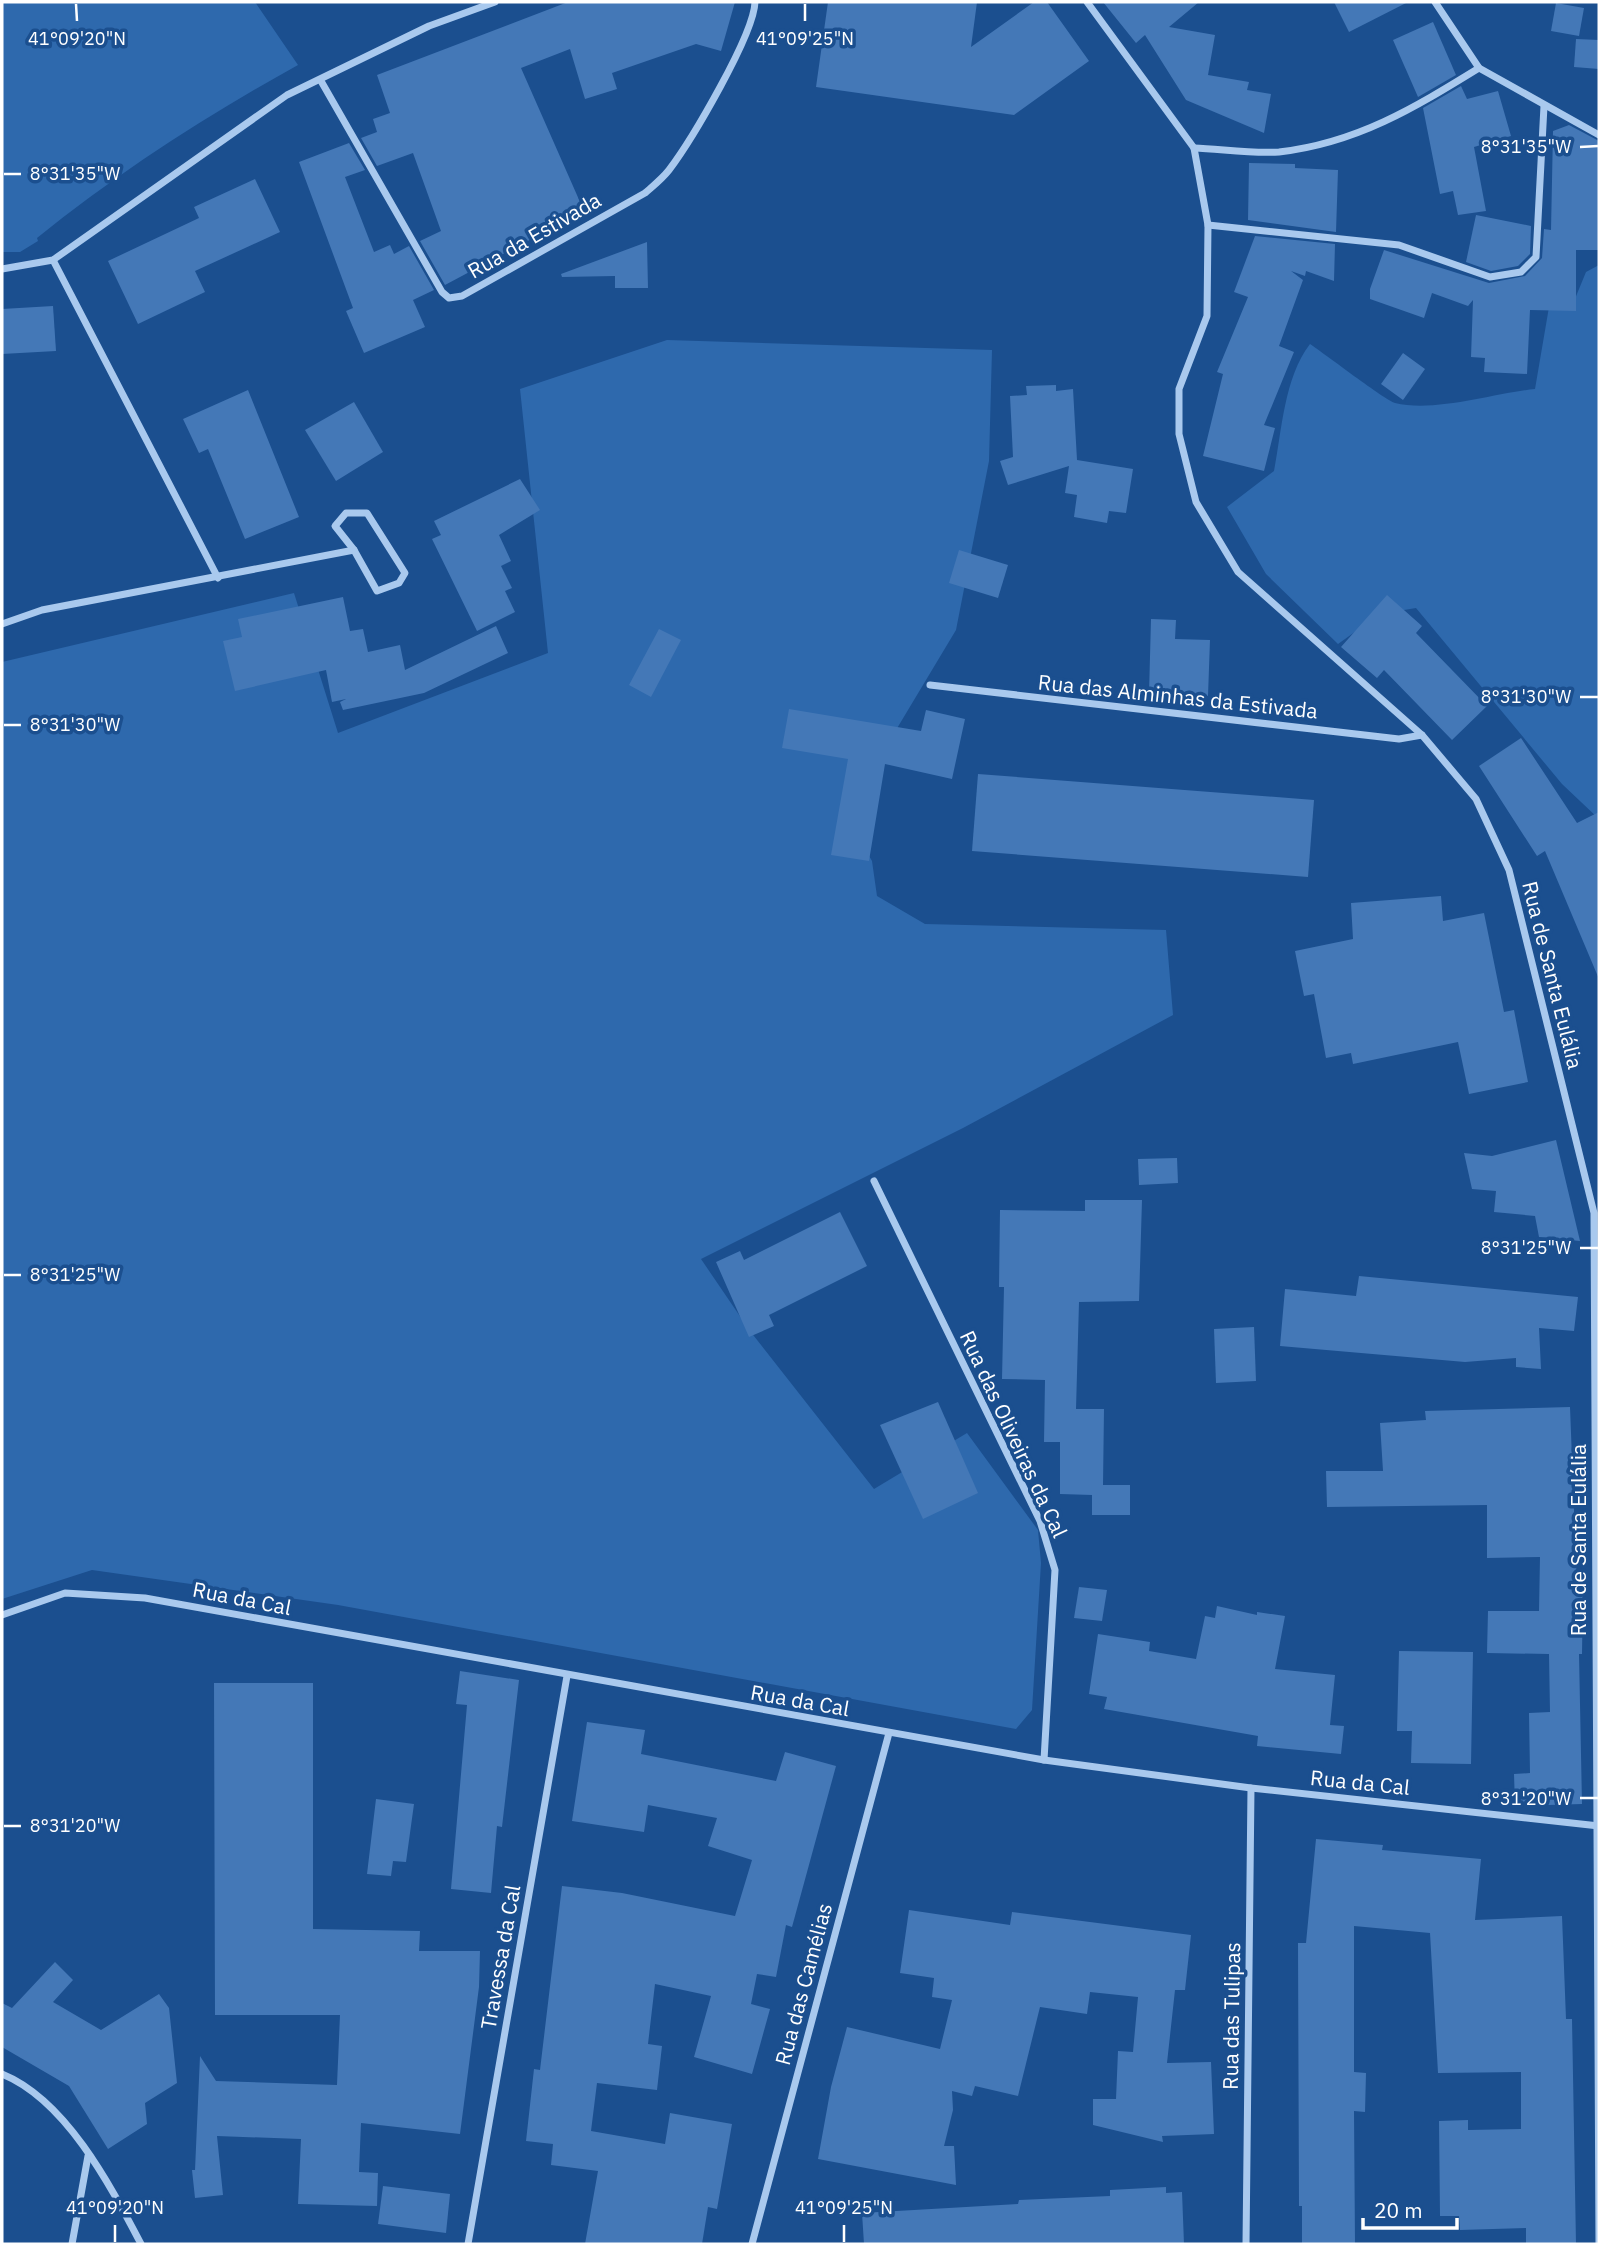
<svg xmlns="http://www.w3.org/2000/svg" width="1601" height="2246" font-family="'IBM Plex Sans',sans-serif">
<rect width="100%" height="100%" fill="#1b4f8f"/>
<g fill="#2e69ad">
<path d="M 2,2 L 255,2 L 298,65 C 206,116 119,172 37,238 L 38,241 L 20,252 L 2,252 Z"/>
<path d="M 1599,265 L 1599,819 L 1562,784 L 1416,608 L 1380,614 L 1338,644 L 1266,574 L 1227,507 L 1274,471 C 1282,430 1284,378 1310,344 C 1325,354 1385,400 1395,403 C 1434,413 1495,393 1535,389 L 1549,307 L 1572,306 L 1586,272 Z"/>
<path d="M 667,340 L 992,350 L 989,461 L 956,630 L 845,815 L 872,861 L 877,896 L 925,924 L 1166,930 L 1173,1015 L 963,1128 L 701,1259 L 750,1331 L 874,1489 L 967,1433 L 1038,1530 L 1041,1563 L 1032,1710 L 1016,1729 L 338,1605 L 92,1570 L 2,1599 L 2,662 L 294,593 L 338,733 L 548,653 L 520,389 Z"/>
</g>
<g fill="#4478b7">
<path d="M 568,2 L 735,2 L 721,51 L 696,44 L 612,73 L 617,89 L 585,99 L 570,49 L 521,68 L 584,211 L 445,285 L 420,241 L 441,231 L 413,153 L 377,166 L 361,138 L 377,132 L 373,119 L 390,113 L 377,75 Z"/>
<path d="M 828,2 L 977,2 L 971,47 L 1034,2 L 1047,2 L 1089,61 L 1014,115 L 816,87 Z"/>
<path d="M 1103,2 L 1199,2 L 1169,27 L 1215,35 L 1208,75 L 1249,82 L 1247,90 L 1271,94 L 1264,133 L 1186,100 L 1145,35 L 1136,43 Z"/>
<path d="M 1334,2 L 1408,2 L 1349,32 Z"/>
<path d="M 1556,3 L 1584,8 L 1579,36 L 1551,31 Z"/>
<path d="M 1433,22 L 1456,75 L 1418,97 L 1393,40 Z"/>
<path d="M 1576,39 L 1599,40 L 1599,69 L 1574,67 Z"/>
<path d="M 1461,86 L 1467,99 L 1498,91 L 1511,136 L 1474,147 L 1486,211 L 1458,215 L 1453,191 L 1440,194 L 1423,108 Z"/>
<path d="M 1569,125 L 1599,141 L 1599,250 L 1576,250 L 1576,311 L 1530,310 L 1527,374 L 1484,372 L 1485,358 L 1471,357 L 1473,300 L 1468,306 L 1432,293 L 1424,318 L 1370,299 L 1370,289 L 1384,250 L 1489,283 L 1525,276 L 1542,258 L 1544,229 L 1551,230 L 1553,131 Z"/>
<path d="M 349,143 L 365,170 L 345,177 L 374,252 L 390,245 L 394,254 L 409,246 L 434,290 L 413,300 L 425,327 L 364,353 L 346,311 L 353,308 L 299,162 Z"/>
<path d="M 1249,163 L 1295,164 L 1295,168 L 1338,170 L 1336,232 L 1248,220 Z"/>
<path d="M 255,179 L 280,232 L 195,271 L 205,292 L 138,324 L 108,261 L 199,218 L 194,207 Z"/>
<path d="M 1476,215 L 1531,226 L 1530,254 L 1518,266 L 1491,271 L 1466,262 Z"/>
<path d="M 1255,236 L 1335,244 L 1334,281 L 1306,271 L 1305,276 L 1291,271 L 1303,280 L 1279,346 L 1294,352 L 1264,425 L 1275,428 L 1264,471 L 1203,456 L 1223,374 L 1217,372 L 1248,297 L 1234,292 Z"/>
<path d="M 647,242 L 648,288 L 615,288 L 615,276 L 562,277 L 561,274 Z"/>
<path d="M 53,306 L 56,351 L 2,354 L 2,309 Z"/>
<path d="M 1403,353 L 1425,369 L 1403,400 L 1381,384 Z"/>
<path d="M 1056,385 L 1056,391 L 1073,389 L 1077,460 L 1133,469 L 1126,513 L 1109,511 L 1107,523 L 1074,517 L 1077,495 L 1065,493 L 1069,466 L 1008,485 L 1000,461 L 1013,457 L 1010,396 L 1027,395 L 1026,386 Z"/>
<path d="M 248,390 L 299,517 L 245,539 L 208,449 L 199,453 L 183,419 Z"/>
<path d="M 354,402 L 383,452 L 336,481 L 305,430 Z"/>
<path d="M 520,479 L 540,510 L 499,535 L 511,561 L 501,566 L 512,588 L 505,591 L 515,612 L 477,631 L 432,539 L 441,535 L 434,521 Z"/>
<path d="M 959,550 L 1008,565 L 998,598 L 949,583 Z"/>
<path d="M 1387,595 L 1422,626 L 1416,633 L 1487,706 L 1452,740 L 1384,670 L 1377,678 L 1341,647 Z"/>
<path d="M 343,597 L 350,631 L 363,629 L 368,652 L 400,645 L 405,670 L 496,626 L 508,653 L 424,693 L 343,710 L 340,702 L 346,699 L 332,702 L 326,670 L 235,691 L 223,641 L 242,637 L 238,619 Z"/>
<path d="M 1151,619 L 1176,620 L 1175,639 L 1210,640 L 1208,696 L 1149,694 Z"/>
<path d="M 659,629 L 681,640 L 651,697 L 629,685 Z"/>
<path d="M 789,709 L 921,731 L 926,710 L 965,719 L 952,779 L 885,764 L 869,861 L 831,855 L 848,759 L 782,748 Z"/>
<path d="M 1521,738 L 1577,823 L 1599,812 L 1599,979 L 1545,851 L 1537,856 L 1479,766 Z"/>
<path d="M 978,774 L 1314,800 L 1308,877 L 972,851 Z"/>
<path d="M 1441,896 L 1443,921 L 1484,913 L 1504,1012 L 1514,1010 L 1528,1082 L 1469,1094 L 1458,1042 L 1353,1064 L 1351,1053 L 1326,1058 L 1314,994 L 1304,996 L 1295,951 L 1353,939 L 1351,903 Z"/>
<path d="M 1556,1140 L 1580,1241 L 1539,1237 L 1535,1216 L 1494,1212 L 1496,1191 L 1472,1189 L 1464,1153 L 1492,1156 Z"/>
<path d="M 1177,1158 L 1178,1183 L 1139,1185 L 1138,1159 Z"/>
<path d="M 1085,1200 L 1142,1200 L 1139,1301 L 1079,1302 L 1076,1409 L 1104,1409 L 1103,1485 L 1130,1485 L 1130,1515 L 1092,1515 L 1092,1495 L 1060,1494 L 1060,1442 L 1044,1442 L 1045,1380 L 1002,1379 L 1004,1287 L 999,1287 L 1000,1210 L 1085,1211 Z"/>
<path d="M 840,1212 L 867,1266 L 769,1315 L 774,1326 L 749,1337 L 716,1262 L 740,1251 L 744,1260 Z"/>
<path d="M 1359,1276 L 1578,1297 L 1574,1331 L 1539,1328 L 1541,1369 L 1516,1367 L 1516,1358 L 1465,1362 L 1280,1346 L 1285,1289 L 1356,1296 Z"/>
<path d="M 1254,1327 L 1256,1381 L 1216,1383 L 1214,1329 Z"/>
<path d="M 938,1402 L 978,1493 L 923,1519 L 880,1425 Z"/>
<path d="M 1570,1407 L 1577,1588 L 1583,1588 L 1582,1654 L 1579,1654 L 1582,1804 L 1515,1806 L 1514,1774 L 1530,1773 L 1529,1713 L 1550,1712 L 1549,1654 L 1487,1653 L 1488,1611 L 1539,1611 L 1540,1557 L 1487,1558 L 1487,1505 L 1327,1507 L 1326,1471 L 1383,1471 L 1380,1423 L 1426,1420 L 1425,1411 Z"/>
<path d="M 1079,1587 L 1107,1590 L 1102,1621 L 1074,1618 Z"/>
<path d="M 1217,1606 L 1257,1615 L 1257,1612 L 1285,1616 L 1275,1669 L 1335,1675 L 1330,1725 L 1344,1726 L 1341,1754 L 1257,1746 L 1258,1736 L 1104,1709 L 1107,1697 L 1089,1694 L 1098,1634 L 1150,1642 L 1149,1651 L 1196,1659 L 1205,1616 L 1215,1618 Z"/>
<path d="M 1399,1651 L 1473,1652 L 1471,1764 L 1411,1763 L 1412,1731 L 1397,1731 Z"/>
<path d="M 460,1671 L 519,1680 L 502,1827 L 497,1826 L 491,1893 L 451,1889 L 467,1705 L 456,1704 Z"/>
<path d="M 214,1683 L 313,1683 L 313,1929 L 420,1931 L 419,1951 L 480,1951 L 479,1987 L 460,2134 L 361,2123 L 359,2172 L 378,2173 L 377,2206 L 298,2204 L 301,2139 L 217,2136 L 223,2195 L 195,2198 L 192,2170 L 195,2170 L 200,2056 L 216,2081 L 337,2085 L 340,2015 L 215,2015 Z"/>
<path d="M 587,1722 L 645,1730 L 641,1754 L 776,1781 L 785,1752 L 836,1766 L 792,1927 L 786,1925 L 776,1977 L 757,1974 L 751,2004 L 770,2009 L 752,2074 L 694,2057 L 711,1996 L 655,1984 L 648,2044 L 662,2046 L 657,2090 L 597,2083 L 591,2131 L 665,2144 L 670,2113 L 732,2124 L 717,2209 L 708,2207 L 702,2244 L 585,2244 L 598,2171 L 551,2165 L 553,2144 L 526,2141 L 534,2069 L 540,2070 L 562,1886 L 622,1893 L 735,1916 L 752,1860 L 708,1846 L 717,1818 L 648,1805 L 644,1832 L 572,1821 Z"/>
<path d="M 376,1799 L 414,1804 L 406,1862 L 393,1861 L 391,1876 L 367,1874 Z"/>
<path d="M 1316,1839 L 1383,1845 L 1382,1850 L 1481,1859 L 1475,1920 L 1562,1916 L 1566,2019 L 1572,2019 L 1576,2244 L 1526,2244 L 1526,2228 L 1460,2230 L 1459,2216 L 1440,2216 L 1439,2121 L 1468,2120 L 1468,2130 L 1521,2129 L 1521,2072 L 1438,2073 L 1430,1933 L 1354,1926 L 1354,2072 L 1366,2073 L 1365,2112 L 1354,2111 L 1355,2244 L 1302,2244 L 1302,2206 L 1299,2206 L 1298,1943 L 1306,1943 Z"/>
<path d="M 909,1910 L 1010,1925 L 1012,1912 L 1191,1935 L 1185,1990 L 1175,1990 L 1167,2063 L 1211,2062 L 1214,2134 L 1162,2136 L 1163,2142 L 1093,2125 L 1093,2099 L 1116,2099 L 1118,2051 L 1133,2052 L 1138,1997 L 1090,1992 L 1087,2014 L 1040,2007 L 1018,2096 L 975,2086 L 972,2096 L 952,2091 L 953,2110 L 944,2146 L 954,2146 L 956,2185 L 818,2159 L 831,2087 L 847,2027 L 940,2049 L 952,2000 L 932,1997 L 934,1978 L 900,1973 Z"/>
<path d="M 55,1962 L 73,1980 L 53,2002 L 101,2030 L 159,1994 L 169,2008 L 177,2083 L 145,2103 L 147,2124 L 108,2149 L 69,2086 L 2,2047 L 2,2003 L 12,2008 Z"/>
<path d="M 383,2186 L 450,2194 L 446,2233 L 378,2224 Z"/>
<path d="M 1166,2187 L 1166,2193 L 1182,2192 L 1184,2244 L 864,2244 L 862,2213 L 1018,2204 L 1019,2200 L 1110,2196 L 1110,2190 Z"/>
</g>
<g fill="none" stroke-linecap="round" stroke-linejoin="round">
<g stroke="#a9c9ee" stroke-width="7">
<path d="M 1087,2 L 1194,148 L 1208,225 L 1207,316 L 1179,389 L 1179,434 L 1196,502 L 1238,572 L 1422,735 L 1476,799 L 1509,870 L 1594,1213 L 1599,2244"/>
<path d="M 1435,2 L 1479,68 L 1599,135"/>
<path d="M 321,81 L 442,292 L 449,298 L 462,296 L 645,193 C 653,186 662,179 669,170 C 691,141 754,35 755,2"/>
<path d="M 1194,148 C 1221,149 1252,154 1279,152 C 1357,143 1414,108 1479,68"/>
<path d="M 1208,225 L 1399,245 L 1490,277 L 1521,272 L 1536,257 L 1544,106"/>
<path d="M 53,260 L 218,578"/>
<path d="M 2,269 L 53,260 L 287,95 L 429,26 L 495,2"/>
<path d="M 346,513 L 367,513 L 405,573 L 399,583 L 377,591 L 354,550 L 335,526 Z"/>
<path d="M 2,624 L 42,610 L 354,550"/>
<path d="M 930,685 L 1399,739 L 1422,735"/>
<path d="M 874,1181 L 1040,1521 L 1055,1570 L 1044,1760"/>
<path d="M 2,1615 L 65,1593 L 145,1598 L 1044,1760 L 1251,1788 L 1599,1826"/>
<path d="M 2,2074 C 66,2100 110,2185 141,2244"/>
<path d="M 72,2244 L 88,2156"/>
<path d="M 468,2244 L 567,1676"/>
<path d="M 752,2244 L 889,1733"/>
<path d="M 1246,2244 L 1251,1788"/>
</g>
</g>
<path fill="none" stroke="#fff" stroke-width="2.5" d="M 76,4 L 77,21M 805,4 L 805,21M 1580,147 L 1598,146M 4,174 L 21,174M 1580,697 L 1598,697M 4,725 L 21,725M 1580,1248 L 1598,1248M 4,1275 L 21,1275M 1580,1798 L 1598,1798M 4,1826 L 21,1826M 115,2225 L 115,2242M 844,2225 L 844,2242"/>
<g text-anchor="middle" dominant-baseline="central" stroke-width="7" stroke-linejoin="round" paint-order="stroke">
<g font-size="21" fill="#fff" stroke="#1b4f8f">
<text transform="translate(534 235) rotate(-30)">Rua da Estivada</text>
<text transform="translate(1178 696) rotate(6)">Rua das Alminhas da Estivada</text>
<text transform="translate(1553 975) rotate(76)">Rua de Santa Eulália</text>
<text transform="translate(1014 1434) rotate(65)">Rua das Oliveiras da Cal</text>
<text transform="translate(1578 1540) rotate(-90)">Rua de Santa Eulália</text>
<text transform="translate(242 1598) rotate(11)">Rua da Cal</text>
<text transform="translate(800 1700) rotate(10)">Rua da Cal</text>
<text transform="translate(1360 1782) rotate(6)">Rua da Cal</text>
<text transform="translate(500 1957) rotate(-80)">Travessa da Cal</text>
<text transform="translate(803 1984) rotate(-75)">Rua das Camélias</text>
<text transform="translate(1231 2016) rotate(-89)">Rua das Tulipas</text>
</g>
</g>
<g font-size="18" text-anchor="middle" fill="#fff" stroke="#1b4f8f" stroke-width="7" stroke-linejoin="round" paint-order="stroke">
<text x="77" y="45">41°09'20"N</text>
<text x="805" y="45">41°09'25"N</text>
<text x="1526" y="153">8°31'35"W</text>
<text x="75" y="180">8°31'35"W</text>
<text x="1526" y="703">8°31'30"W</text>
<text x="75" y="731">8°31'30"W</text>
<text x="1526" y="1254">8°31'25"W</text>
<text x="75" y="1281">8°31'25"W</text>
<text x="1526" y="1805">8°31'20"W</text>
<text x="75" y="1832">8°31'20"W</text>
<text x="115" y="2214">41°09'20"N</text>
<text x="844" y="2214">41°09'25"N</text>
</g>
<rect width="1601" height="2246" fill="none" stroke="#ffffff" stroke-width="7"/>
<path d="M1363 2218v10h94v-10" fill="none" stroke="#ffffff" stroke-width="3.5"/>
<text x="1374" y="2218" font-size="21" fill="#ffffff" stroke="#1b4f8f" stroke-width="5" paint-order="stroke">20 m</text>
</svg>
